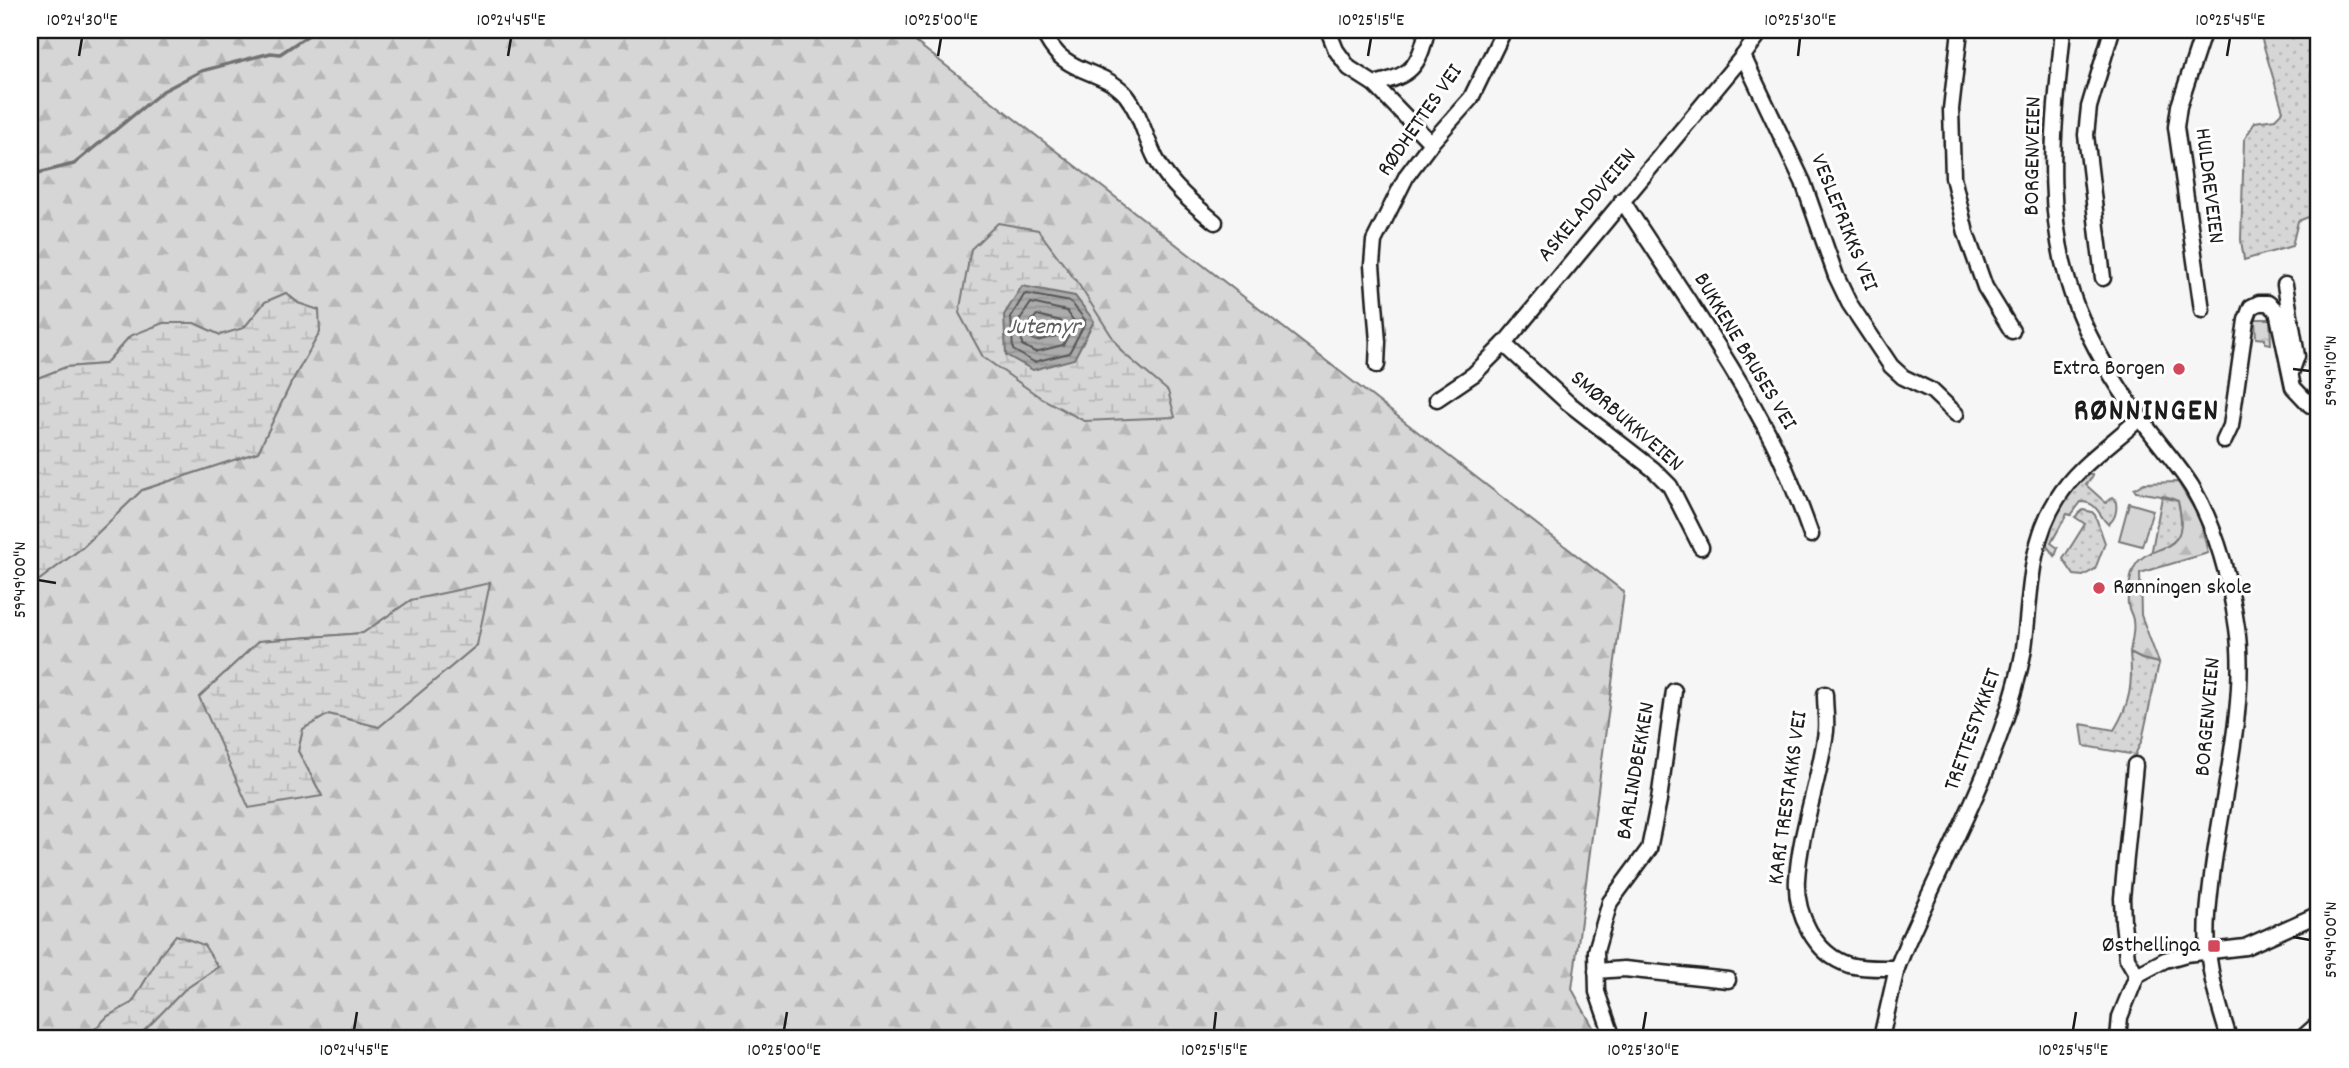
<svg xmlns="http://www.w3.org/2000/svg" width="2349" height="1068" font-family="Dekko,sans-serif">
<defs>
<pattern id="grass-dots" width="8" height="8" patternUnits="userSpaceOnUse" patternTransform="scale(1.75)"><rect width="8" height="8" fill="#d6d6d6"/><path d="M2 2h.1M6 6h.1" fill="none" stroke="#b7b7b7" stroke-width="1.8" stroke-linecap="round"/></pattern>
<pattern id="forest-firs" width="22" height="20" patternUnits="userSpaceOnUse" patternTransform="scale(1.75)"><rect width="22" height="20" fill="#d6d6d6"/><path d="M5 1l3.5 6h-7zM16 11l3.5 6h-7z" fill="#b7b7b7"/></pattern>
<pattern id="wetland-marsh" width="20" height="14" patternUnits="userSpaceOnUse" patternTransform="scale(1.75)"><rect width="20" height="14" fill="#d6d6d6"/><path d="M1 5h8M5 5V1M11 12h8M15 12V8" fill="none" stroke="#b7b7b7"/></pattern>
<pattern id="park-crowns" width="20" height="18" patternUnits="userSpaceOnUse" patternTransform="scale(1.75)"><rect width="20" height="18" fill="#d6d6d6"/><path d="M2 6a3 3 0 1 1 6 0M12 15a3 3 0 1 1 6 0" fill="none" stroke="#b7b7b7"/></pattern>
<pattern id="water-rules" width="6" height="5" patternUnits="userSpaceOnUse" patternTransform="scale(1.75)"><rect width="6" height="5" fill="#acacac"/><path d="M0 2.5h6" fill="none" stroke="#939393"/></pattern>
</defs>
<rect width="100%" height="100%" fill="#f6f6f6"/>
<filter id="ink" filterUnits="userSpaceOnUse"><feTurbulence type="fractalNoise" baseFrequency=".0143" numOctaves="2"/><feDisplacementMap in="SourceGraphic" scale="14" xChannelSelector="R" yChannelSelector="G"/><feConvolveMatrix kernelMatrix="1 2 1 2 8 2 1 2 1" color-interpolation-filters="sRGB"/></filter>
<g filter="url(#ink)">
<g fill="url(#grass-dots)" stroke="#797979" stroke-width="2">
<path d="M 2259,30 L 2311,30 L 2311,77 L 2319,113 L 2319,213 L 2298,221 L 2292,246 L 2244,260 L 2241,240 L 2244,140 L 2255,122 L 2275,119 L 2283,111 Z"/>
<path d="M 2089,475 L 2092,475 L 2092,478 L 2086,485 L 2106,503 L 2113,497 L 2115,499 C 2118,507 2116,520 2108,524 C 2098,515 2098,502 2081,502 L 2071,515 L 2067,514 L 2051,543 L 2058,548 L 2055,556 L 2045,544 C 2048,536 2048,530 2050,523 C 2054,504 2075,487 2089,475 Z"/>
<path d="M 2162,497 L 2178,501 C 2186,536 2180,540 2151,555 Z"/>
<path d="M 2083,510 L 2092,512 L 2095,515 L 2105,543 L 2095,569 L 2083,576 L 2074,575 L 2063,559 L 2085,524 L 2075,517 Z"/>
<path d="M 2130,653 L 2142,659 L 2159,663 L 2142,740 L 2135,755 L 2084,746 L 2081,724 L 2114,730 C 2130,704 2133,684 2130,653 Z"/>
</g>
<g fill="url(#forest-firs)" stroke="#797979" stroke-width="2" fill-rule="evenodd">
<path d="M 30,30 L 900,30 L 1624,592 L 1572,989 L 1599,1038 L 137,1038 L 184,990 L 218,967 L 161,954 L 132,1003 L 108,1016 L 90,1035 L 91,1038 L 30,1038 L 30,587 L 83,547 L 142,490 L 258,452 L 291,383 L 320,332 L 298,303 L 286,293 L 265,302 L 244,328 L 220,335 L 194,323 L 130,336 L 105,364 L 66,367 L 30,381 ZM 411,600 L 477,645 L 379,727 L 329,714 L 303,729 L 298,751 L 322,796 L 199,697 L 259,641 L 363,633 Z"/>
<path d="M 2178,482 L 2200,519 L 2208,553 L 2140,573 L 2141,615 L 2159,663 L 2142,659 L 2130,653 C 2131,643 2135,631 2133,621 C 2133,616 2129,611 2128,605 C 2127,596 2130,577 2134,568 C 2147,539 2193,562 2178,501 L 2168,497 L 2136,492 L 2134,489 L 2144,483 Z"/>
</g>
<g fill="url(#wetland-marsh)" stroke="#797979" stroke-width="2">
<path d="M 998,223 L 1038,230 L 1079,285 L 1122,352 L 1168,391 L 1175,417 L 1084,421 L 1041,398 L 983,357 L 959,313 L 971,249 Z"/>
<path d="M 286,293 L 298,303 L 319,310 L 320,332 L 291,383 L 258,452 L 142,490 L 83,547 L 30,587 L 30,381 L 66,367 L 105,364 L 130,336 L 163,323 L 194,323 L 220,335 L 244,328 L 265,302 Z"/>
<path d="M 490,583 L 477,645 L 379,727 L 329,714 L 303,729 L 298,751 L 322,796 L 249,808 L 199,697 L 259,641 L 363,633 L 411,600 Z"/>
<path d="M 176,935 L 204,945 L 218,967 L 184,990 L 137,1038 L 91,1038 L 89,1035 L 108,1016 L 132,1003 L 161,954 Z"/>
</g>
<path fill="url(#park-crowns)" stroke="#797979" stroke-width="2" d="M 2255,319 L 2270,319 L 2271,344 L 2265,343 L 2265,339 L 2256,338 Z"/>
<path fill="#d6d6d6" stroke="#797979" stroke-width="2" d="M 2129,503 L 2153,510 L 2142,546 L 2119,540 Z"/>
<path fill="url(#water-rules)" stroke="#727272" stroke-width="2" d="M 1022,286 L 1075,296 L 1094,321 L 1074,359 L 1033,370 L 1006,355 L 1004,315 Z"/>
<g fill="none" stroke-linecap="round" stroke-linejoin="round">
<g stroke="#565656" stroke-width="2">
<path d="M 1027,294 L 1071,302 L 1085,320 L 1085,323 L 1069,353 L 1034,362 L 1013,350 L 1011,317 L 1024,295 Z"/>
<path d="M 1031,303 L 1067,311 L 1075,323 L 1063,345 L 1035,352 L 1022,345 L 1020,319 Z"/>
<path d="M 1037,315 L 1061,321 L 1062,325 L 1056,336 L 1037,341 L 1032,339 L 1031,322 Z"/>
</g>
<g stroke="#727272" stroke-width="3.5">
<path d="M 779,30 L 782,37"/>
<path d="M 30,175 L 74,164 L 163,91 L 201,71 L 271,53 L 280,54 L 316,30"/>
</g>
<defs>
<g id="minor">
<path d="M 1042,30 C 1048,41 1054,53 1065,60 C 1084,74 1110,76 1126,95 C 1141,114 1145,138 1156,159 C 1170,185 1193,204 1215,222"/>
<path d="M 1328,30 L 1336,50 L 1349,68 L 1374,84 L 1431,143"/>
<path d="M 1960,30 L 1951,109 L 1953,177 L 1966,233 L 1985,287 L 2012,331"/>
<path d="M 2063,30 C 2054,126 2041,216 2077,308 C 2093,348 2116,385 2141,419 C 2157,442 2177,463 2192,487 C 2217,529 2230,580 2237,628 C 2248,703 2221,800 2212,876 C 2209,901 2206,926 2208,950 C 2211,981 2220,1009 2229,1038"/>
<path d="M 1743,56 L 1803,182 L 1836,276 L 1849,303 L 1891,366 L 1903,377 L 1932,391 L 1956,414"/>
<path d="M 1374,84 C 1411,76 1419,67 1427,30"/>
<path d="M 1622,200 C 1670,275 1723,348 1765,427 C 1784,461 1798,498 1811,535"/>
<path d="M 2103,278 L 2086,135 L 2089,107 L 2112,30"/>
<path d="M 2285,285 L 2297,356 L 2291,373"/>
<path d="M 2202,310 L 2176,127 L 2179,106 L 2204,30"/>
<path d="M 1504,344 L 1567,402 L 1653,469 L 1670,486 L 1701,547"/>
<path d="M 1377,365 L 1378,342 L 1372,265 L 1374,241 L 1407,175 L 1431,143 L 1471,98 L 1504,30"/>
<path d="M 1437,399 L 1474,374 L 1504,344 L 1743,56 L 1762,30"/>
<path d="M 2224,441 L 2231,426 L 2246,320 L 2251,307 L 2259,303 L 2268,303 L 2277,311 L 2293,387 L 2310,405 L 2319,406"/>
<path d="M 1825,694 C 1825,706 1827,719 1826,731 C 1820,780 1800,830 1797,879 C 1795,913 1814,954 1849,965 C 1865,969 1881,968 1897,968"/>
<path d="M 2135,765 L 2122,898 L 2123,922 L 2127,958 L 2137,975"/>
<path d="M 1596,971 L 1624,969 L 1728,980"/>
<path d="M 1613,1038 L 1597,992 L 1596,951 L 1610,902 L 1649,849 L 1659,800 L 1674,691"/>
<path d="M 1881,1038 L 1897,968 L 1905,948 C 1938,872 1979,798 2005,720 C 2013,696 2020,673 2024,648 C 2031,597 2028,545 2057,499 C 2077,466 2112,444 2140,418"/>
<path d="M 2118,1038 L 2120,1017 L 2137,975 L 2165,960 L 2186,954 L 2245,947 L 2319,914"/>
<path d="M 2302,1038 L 2319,1023"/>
</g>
</defs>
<use href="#minor" stroke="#1c1c1c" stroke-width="19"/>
<use href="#minor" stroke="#fff" stroke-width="14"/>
</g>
</g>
<path fill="none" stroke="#1c1c1c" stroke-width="2.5" d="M 79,56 L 82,38M 508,56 L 511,38M 938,56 L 941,38M 1368,56 L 1371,38M 1798,56 L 1800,38M 2227,56 L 2230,38M 2293,369 L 2310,371M 38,580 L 56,583M 2293,937 L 2310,940M 354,1030 L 357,1012M 784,1030 L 787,1012M 1214,1030 L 1216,1012M 1643,1030 L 1646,1012M 2073,1030 L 2076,1012"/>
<g fill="#d1495b" stroke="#fff" stroke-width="2.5">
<circle cx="2179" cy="369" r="7"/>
<circle cx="2099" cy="588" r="7"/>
<rect x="2207" y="939" width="14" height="14" rx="3.5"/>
</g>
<g text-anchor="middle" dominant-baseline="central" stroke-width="6" stroke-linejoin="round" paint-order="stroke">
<g font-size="23" fill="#1c1c1c" stroke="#fff">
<text transform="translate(1421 121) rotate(-55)">RØDHETTES VEI</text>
<text transform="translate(2034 156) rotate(-89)">BORGENVEIEN</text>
<text transform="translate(2208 186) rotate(83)">HULDREVEIEN</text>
<text transform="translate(1588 206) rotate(-50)">ASKELADDVEIEN</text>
<text transform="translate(1843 223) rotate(68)">VESLEFRIKKS VEI</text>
<text transform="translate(1744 352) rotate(59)">BUKKENE BRUSES VEI</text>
<text transform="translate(1626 422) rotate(41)">SMØRBUKKVEIEN</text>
<text transform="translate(2209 717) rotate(-85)">BORGENVEIEN</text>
<text transform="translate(1974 730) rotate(-70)">TRETTESTYKKET</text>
<text transform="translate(1637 771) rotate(-80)">BARLINDBEKKEN</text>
<text transform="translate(1789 798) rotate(-82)">KARI TRESTAKKS VEI</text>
</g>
<g font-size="23" fill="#1c1c1c" stroke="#fff" text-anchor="end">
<text x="2165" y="369">Extra Borgen</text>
<text x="2113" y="588" text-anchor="start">Rønningen skole</text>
<text x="2200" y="946">Østhellinga</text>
</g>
<g font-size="24" font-style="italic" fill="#5d5d5d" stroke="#fff">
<text x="1043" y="328">Jutemyr</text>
</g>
<g font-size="30" font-weight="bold" letter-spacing="2" fill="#1c1c1c" stroke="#fff">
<text x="2147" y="413">RØNNINGEN</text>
</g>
</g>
<rect width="2349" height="1068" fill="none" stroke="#fff" stroke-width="77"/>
<rect x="38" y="38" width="2272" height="992" fill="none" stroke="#1c1c1c" stroke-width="2.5"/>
<g font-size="18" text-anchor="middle" fill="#1c1c1c">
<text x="82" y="25">10°24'30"E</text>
<text x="511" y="25">10°24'45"E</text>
<text x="941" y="25">10°25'00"E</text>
<text x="1371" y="25">10°25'15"E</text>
<text x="1800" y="25">10°25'30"E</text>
<text x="2230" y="25">10°25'45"E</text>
<text transform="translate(2330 371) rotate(-90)" y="6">59°49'10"N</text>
<text transform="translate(19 580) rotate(-90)" y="6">59°49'00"N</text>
<text transform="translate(2330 940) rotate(-90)" y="6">59°49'00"N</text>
<text x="354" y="1055">10°24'45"E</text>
<text x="784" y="1055">10°25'00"E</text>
<text x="1214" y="1055">10°25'15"E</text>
<text x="1643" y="1055">10°25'30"E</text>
<text x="2073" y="1055">10°25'45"E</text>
</g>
</svg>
